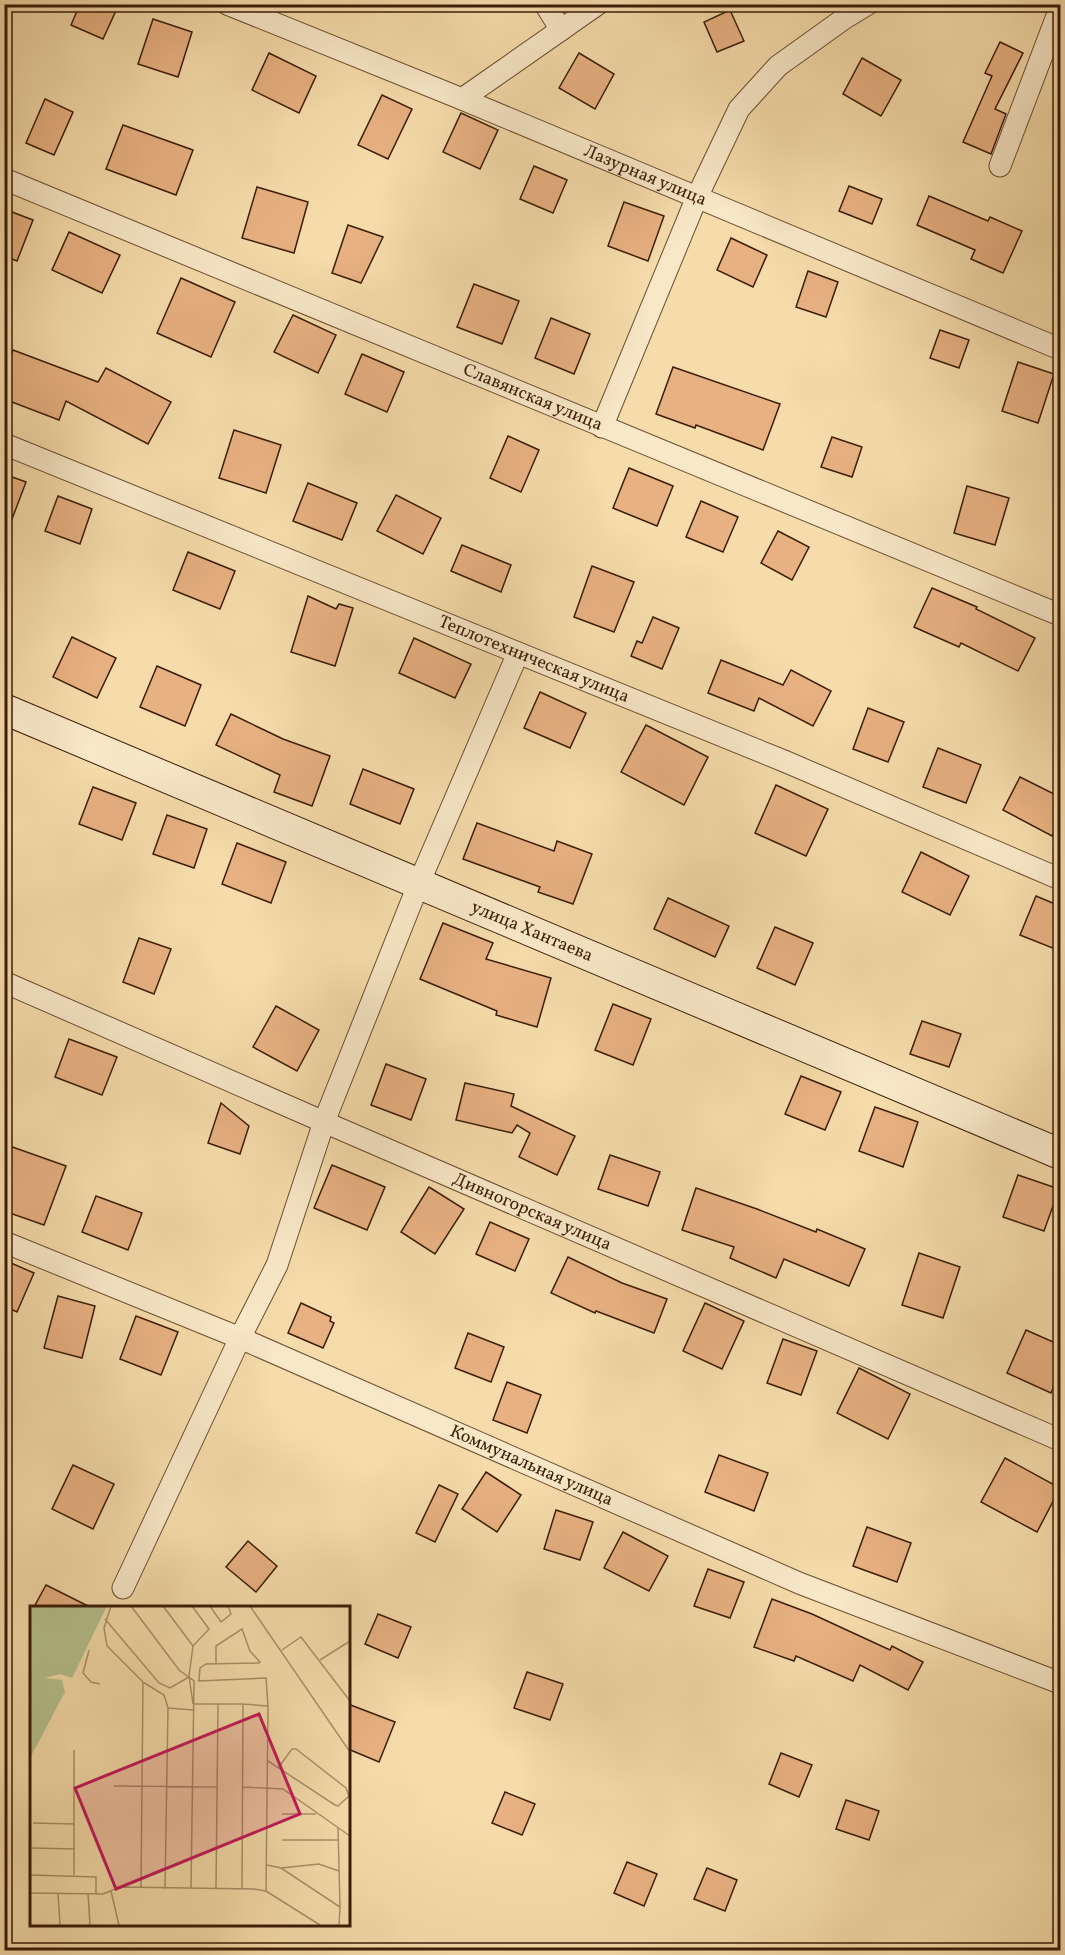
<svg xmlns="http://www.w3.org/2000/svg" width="1065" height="1955" font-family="Vollkorn,serif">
<rect width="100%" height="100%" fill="#f6dcab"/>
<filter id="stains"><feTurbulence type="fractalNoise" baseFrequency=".00333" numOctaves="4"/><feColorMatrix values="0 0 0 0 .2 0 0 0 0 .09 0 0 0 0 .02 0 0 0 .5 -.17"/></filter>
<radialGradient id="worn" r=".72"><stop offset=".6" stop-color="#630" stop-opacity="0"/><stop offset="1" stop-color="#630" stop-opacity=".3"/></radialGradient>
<g fill="#e8b182" stroke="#3b1d07" stroke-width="1.5">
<path d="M 80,4 L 119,4 L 103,39 L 71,25 Z"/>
<path d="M 730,10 L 744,41 L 717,52 L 704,22 Z"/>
<path d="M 153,19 L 192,32 L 178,77 L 138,64 Z"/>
<path d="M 1000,42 L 1023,53 L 995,109 L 1006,114 L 991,154 L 963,142 L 992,76 L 985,73 Z"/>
<path d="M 269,53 L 316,76 L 299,113 L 252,90 Z"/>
<path d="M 579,53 L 614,74 L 595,109 L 559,88 Z"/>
<path d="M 862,58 L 901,80 L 881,116 L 843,94 Z"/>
<path d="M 382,95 L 412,109 L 388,159 L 358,145 Z"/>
<path d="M 45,99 L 73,112 L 54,155 L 26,143 Z"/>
<path d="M 461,113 L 498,130 L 480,169 L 443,152 Z"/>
<path d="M 123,125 L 193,150 L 176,195 L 106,169 Z"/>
<path d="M 534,166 L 567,180 L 553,213 L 520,199 Z"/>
<path d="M 849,186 L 882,199 L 872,224 L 839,211 Z"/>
<path d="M 257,187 L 308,202 L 294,253 L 242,238 Z"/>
<path d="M 929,196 L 988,221 L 990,217 L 1022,231 L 1003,273 L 971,259 L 975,250 L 917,225 Z"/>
<path d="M 624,202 L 664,216 L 648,261 L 608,246 Z"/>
<path d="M 4,209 L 33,220 L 17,261 L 4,256 Z"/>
<path d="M 348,225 L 383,237 L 361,283 L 332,273 Z"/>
<path d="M 69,232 L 120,255 L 102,293 L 52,270 Z"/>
<path d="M 731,238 L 767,255 L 753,287 L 717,270 Z"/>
<path d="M 808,271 L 838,282 L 826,317 L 796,307 Z"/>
<path d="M 181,278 L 235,302 L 211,357 L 157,333 Z"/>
<path d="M 474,284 L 519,301 L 502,344 L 457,327 Z"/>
<path d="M 293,315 L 336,335 L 318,373 L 274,352 Z"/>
<path d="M 551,318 L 590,334 L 574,374 L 535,358 Z"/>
<path d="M 940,330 L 969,340 L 959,368 L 930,358 Z"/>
<path d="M 13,350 L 98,382 L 106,368 L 171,402 L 148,444 L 66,401 L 59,420 L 4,399 L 4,373 Z"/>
<path d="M 362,354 L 404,372 L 387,412 L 345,394 Z"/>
<path d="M 1018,362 L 1054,374 L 1038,423 L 1002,411 Z"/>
<path d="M 673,367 L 780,404 L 763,450 L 696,425 L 695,428 L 656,414 Z"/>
<path d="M 234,430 L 281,445 L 266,493 L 219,478 Z"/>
<path d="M 508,436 L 539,450 L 521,492 L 490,478 Z"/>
<path d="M 832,437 L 862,447 L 852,477 L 821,467 Z"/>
<path d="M 629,468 L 673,486 L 657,526 L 613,508 Z"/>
<path d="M 4,474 L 26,482 L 6,535 L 4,535 Z"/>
<path d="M 308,483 L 357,503 L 342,540 L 293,521 Z"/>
<path d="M 967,486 L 1009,498 L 995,545 L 954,533 Z"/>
<path d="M 396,495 L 441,518 L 423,554 L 377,531 Z"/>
<path d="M 58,496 L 92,509 L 80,544 L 45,531 Z"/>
<path d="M 701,501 L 738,517 L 723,552 L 686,537 Z"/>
<path d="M 778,531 L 809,547 L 792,580 L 761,563 Z"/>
<path d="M 462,545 L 511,565 L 501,592 L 451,571 Z"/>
<path d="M 188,552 L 235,571 L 220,609 L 173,590 Z"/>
<path d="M 592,566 L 634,582 L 614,632 L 574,617 Z"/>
<path d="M 932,588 L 977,607 L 976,609 L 1035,638 L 1018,671 L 961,643 L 959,647 L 914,627 Z"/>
<path d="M 308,596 L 336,609 L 339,604 L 353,608 L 335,666 L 291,652 Z"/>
<path d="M 653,617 L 679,628 L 662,669 L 631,656 L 637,641 L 642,643 Z"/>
<path d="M 72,637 L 116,658 L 97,698 L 53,677 Z"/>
<path d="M 414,638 L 471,664 L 455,698 L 399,673 Z"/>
<path d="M 721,660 L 783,685 L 791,670 L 831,691 L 813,726 L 759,698 L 754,711 L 708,693 Z"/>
<path d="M 157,666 L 201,685 L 185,726 L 140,707 Z"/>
<path d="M 540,692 L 586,713 L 570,748 L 524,728 Z"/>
<path d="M 868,708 L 904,722 L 888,762 L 853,749 Z"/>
<path d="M 231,714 L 283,739 L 330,756 L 312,806 L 274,792 L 280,775 L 216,745 Z"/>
<path d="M 646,725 L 708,757 L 684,805 L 621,772 Z"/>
<path d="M 938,748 L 981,765 L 966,803 L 923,787 Z"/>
<path d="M 363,769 L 414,789 L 400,824 L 350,804 Z"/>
<path d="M 1020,777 L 1060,797 L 1060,819 L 1052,836 L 1003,810 Z"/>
<path d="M 776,785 L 828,809 L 806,856 L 755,833 Z"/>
<path d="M 93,787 L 136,803 L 122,840 L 79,824 Z"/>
<path d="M 167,815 L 207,829 L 194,868 L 153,854 Z"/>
<path d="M 477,823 L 554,851 L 557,841 L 592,854 L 573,904 L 538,892 L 540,887 L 463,859 Z"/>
<path d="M 237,843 L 286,862 L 271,903 L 222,884 Z"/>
<path d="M 921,852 L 969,876 L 950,915 L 902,892 Z"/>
<path d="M 1036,896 L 1060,906 L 1060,951 L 1020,935 Z"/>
<path d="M 668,898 L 729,926 L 715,957 L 654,929 Z"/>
<path d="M 443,923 L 493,943 L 486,959 L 551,978 L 537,1027 L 496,1015 L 497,1011 L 420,979 Z"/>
<path d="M 775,927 L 813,943 L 795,985 L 757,968 Z"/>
<path d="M 139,938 L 171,949 L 154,994 L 123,982 Z"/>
<path d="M 613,1004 L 651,1019 L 633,1065 L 595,1050 Z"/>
<path d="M 276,1006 L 319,1030 L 297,1071 L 253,1047 Z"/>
<path d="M 922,1021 L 961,1034 L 949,1067 L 910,1054 Z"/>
<path d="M 69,1039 L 117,1057 L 102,1095 L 55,1077 Z"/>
<path d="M 386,1064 L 426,1079 L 411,1120 L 371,1105 Z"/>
<path d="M 801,1076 L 841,1092 L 825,1130 L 785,1114 Z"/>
<path d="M 465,1083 L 514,1094 L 511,1106 L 575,1136 L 557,1175 L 519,1157 L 530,1133 L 517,1125 L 512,1133 L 456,1120 Z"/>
<path d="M 221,1103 L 249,1126 L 240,1154 L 208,1143 Z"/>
<path d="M 875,1107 L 918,1122 L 903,1167 L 859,1151 Z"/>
<path d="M 4,1144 L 66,1166 L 44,1225 L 4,1211 Z"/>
<path d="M 610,1155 L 660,1172 L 648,1206 L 598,1189 Z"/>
<path d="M 332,1165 L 385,1187 L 367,1230 L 314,1208 Z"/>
<path d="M 1018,1175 L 1059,1189 L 1044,1231 L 1003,1217 Z"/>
<path d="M 429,1187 L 464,1209 L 435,1254 L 401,1232 Z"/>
<path d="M 696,1188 L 757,1209 L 816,1232 L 817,1229 L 865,1249 L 849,1286 L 784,1259 L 776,1278 L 730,1258 L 734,1247 L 682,1230 Z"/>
<path d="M 96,1196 L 142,1213 L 128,1250 L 82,1232 Z"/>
<path d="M 490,1222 L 529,1239 L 515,1271 L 476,1254 Z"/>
<path d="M 919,1253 L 960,1267 L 943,1318 L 902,1305 Z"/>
<path d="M 568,1257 L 622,1283 L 667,1299 L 654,1333 L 596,1311 L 595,1313 L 551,1293 Z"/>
<path d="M 4,1260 L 34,1273 L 17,1312 L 4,1306 Z"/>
<path d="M 58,1296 L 95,1306 L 82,1358 L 44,1348 Z"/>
<path d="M 301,1303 L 331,1317 L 330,1321 L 334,1323 L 323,1348 L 288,1333 Z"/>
<path d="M 705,1303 L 744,1321 L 722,1369 L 683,1351 Z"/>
<path d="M 136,1316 L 178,1332 L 161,1375 L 120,1359 Z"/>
<path d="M 1026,1330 L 1060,1345 L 1060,1372 L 1051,1393 L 1007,1373 Z"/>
<path d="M 468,1333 L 504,1347 L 491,1382 L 455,1368 Z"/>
<path d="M 783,1339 L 817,1351 L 801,1395 L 767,1383 Z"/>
<path d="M 859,1368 L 910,1394 L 888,1439 L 837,1413 Z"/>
<path d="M 507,1382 L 541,1395 L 527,1433 L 493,1420 Z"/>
<path d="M 719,1455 L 768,1473 L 754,1511 L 705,1492 Z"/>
<path d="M 1005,1458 L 1060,1488 L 1037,1532 L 981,1502 Z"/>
<path d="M 73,1465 L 114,1484 L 93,1529 L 52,1509 Z"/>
<path d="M 486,1472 L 521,1495 L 497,1532 L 462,1509 Z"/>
<path d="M 439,1485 L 458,1494 L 435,1542 L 416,1533 Z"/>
<path d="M 556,1510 L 593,1522 L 580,1560 L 544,1549 Z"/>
<path d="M 867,1527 L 911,1543 L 897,1582 L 853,1566 Z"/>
<path d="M 623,1532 L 668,1556 L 649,1591 L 604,1568 Z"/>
<path d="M 248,1541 L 277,1566 L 256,1592 L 226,1567 Z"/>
<path d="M 708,1569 L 744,1582 L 730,1618 L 694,1606 Z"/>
<path d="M 46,1585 L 90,1607 L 34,1607 Z"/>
<path d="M 772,1599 L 812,1614 L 890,1650 L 892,1646 L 923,1662 L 908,1690 L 860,1665 L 853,1681 L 796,1656 L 794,1661 L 754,1647 Z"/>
<path d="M 378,1614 L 411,1627 L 398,1658 L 365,1644 Z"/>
<path d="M 527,1672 L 563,1684 L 550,1720 L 514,1708 Z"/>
<path d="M 348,1704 L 395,1722 L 379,1762 L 348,1749 Z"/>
<path d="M 781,1753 L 812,1765 L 799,1797 L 769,1784 Z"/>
<path d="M 505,1792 L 535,1804 L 522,1835 L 492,1823 Z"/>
<path d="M 846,1800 L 879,1811 L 869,1840 L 836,1829 Z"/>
<path d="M 627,1862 L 657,1874 L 644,1906 L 614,1893 Z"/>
<path d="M 707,1868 L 737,1880 L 725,1911 L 694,1899 Z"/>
</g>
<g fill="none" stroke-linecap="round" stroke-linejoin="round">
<defs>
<g id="street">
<path id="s1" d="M 227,4 L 462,99 L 1060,349"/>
<path d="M 545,4 L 561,30"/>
<path d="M 462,99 L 598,4"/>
<path d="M 1000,166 L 1060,8"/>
<path id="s2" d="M 4,179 L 1060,615"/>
<path d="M 602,427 L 697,197 L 739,109 L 778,66 L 845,18 L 868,4"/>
<path id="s3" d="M 4,444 L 784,761 L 1060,879"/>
<path id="s4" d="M 4,982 L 324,1122 L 1060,1440"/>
<path id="s5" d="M 4,1242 L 240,1338 L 799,1583 L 1060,1683"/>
<path d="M 123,1588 L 240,1338 L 277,1265 L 324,1122 L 419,883 L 518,653"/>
</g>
<g id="secondary">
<path id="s6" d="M 4,709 L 1060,1154"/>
</g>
</defs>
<use href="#street" stroke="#6a4d30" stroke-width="23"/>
<use href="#secondary" stroke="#3b1d07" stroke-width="32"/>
<use href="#street" stroke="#f9e8c8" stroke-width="21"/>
<use href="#secondary" stroke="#f9e8c8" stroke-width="30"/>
</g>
<g text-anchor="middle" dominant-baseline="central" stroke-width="4.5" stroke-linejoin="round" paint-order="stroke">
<g font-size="18" fill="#3b1d07" stroke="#f9e8c8">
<text stroke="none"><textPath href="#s1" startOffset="452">Лазурная улица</textPath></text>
<text stroke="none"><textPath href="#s2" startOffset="572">Славянская улица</textPath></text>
<text stroke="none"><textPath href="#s3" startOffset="572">Теплотехническая улица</textPath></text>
<text stroke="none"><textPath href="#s6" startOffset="573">улица Хантаева</textPath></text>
<text stroke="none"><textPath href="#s4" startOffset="576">Дивногорская улица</textPath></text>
<text stroke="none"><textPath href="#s5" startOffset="573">Коммунальная улица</textPath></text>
</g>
</g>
<g transform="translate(30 1606)">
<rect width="320" height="320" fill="#f6dcab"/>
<path d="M 0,0 L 77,0 L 42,72 L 30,68 L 15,72 L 32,74 L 35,86 L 0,152 Z" fill="#b6c28e"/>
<path fill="none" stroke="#ab9069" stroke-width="1.5" d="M 81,0 L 74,22 L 77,40 L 113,76M 101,0 L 149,64 L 164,75 L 161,283M 133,0 L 163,40 L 159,70 L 163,98M 162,0 L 179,23 L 163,40M 180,0 L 191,16 L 201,8 L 198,0M 220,0 L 320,146M 75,13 L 129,77 L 140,82 L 159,71M 59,44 L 53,67 L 61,76 L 70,78M 252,44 L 271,31 L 320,95M 290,54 L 320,35M 168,75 L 236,72 L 238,100M 169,75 L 170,62 L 176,58 L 229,57 L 230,56 L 220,45 L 212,23 L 186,40 L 186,58M 163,98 L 188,98 L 186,282M 188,98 L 213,98 L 212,282M 213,98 L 238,100 L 236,285M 44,144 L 44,269M 238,155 L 305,199 L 308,200 L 319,190 L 316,182 L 266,143 L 262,143 L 248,162M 84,180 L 188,181M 212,181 L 253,183 L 320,230M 252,208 L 286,208M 3,217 L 44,218M 308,222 L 310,300M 252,234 L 308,234M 1,242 L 45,243M 237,259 L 251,262 L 310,301 L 309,319M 251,262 L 289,258 L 309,265M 0,269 L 66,271 L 66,288M 111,282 L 113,76 L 134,89 L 138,102M 135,283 L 138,102 L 163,104M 81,285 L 89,319M 0,287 L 73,288 L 90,281 L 224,283 L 236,285 L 290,319M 28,287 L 30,319M 58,287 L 60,319"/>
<path fill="#c2185b" fill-opacity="0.15" stroke="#c2185b" stroke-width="3" d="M 229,108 L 270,208 L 86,283 L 45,182 Z"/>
<rect width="320" height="320" fill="none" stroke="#3b1d07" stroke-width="3"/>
</g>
<rect width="1065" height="1955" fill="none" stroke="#f6dcab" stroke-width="24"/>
<rect x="6" y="6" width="1053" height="1943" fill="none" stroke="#3b1d07" stroke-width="3"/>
<rect x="12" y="12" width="1041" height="1931" fill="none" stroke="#3b1d07" stroke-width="1.5"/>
<rect width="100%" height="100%" filter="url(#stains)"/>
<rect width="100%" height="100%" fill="url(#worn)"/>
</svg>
